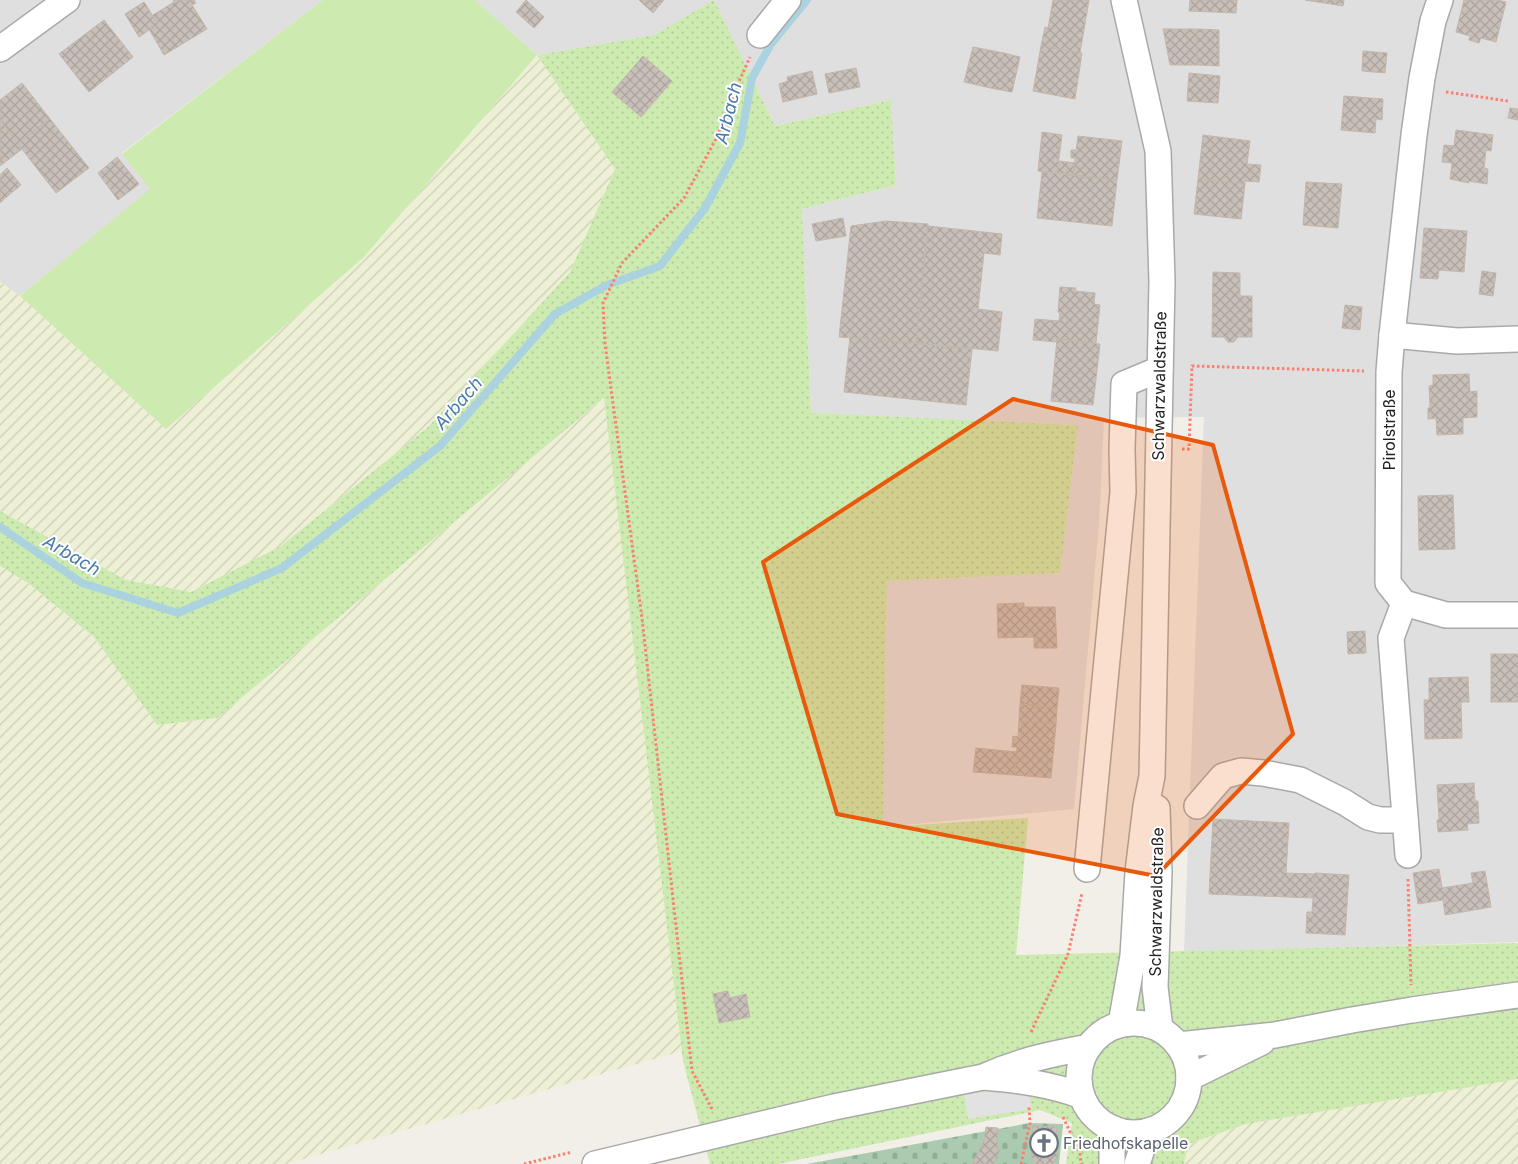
<svg xmlns="http://www.w3.org/2000/svg" width="1518" height="1164" font-family="Inter,sans-serif">
<defs>
<pattern id="farmland-furrows" width="10" height="10" patternUnits="userSpaceOnUse" patternTransform="scale(1.25)"><rect width="10" height="10" fill="#eef0d5"/><path d="M-1 1l2-2M0 10L10 0M9 11l2-2" fill="none" stroke="#ccceb7"/></pattern>
<pattern id="grass-dots" width="8" height="8" patternUnits="userSpaceOnUse" patternTransform="scale(1.25)"><rect width="8" height="8" fill="#cdebb0"/><path d="M2 2h.1M6 6h.1" fill="none" stroke="#b0c997" stroke-width="1.8" stroke-linecap="round"/></pattern>
<pattern id="cemetery-stones" width="16" height="16" patternUnits="userSpaceOnUse" patternTransform="scale(1.25)"><rect width="16" height="16" fill="#aacbaf"/><path d="M2 7V4a2 2 0 0 1 4 0v3zM10 15v-3a2 2 0 0 1 4 0v3z" fill="#92ae96"/></pattern>
<pattern id="building-cross-hatch" width="8" height="8" patternUnits="userSpaceOnUse" patternTransform="scale(1.25)"><rect width="8" height="8" fill="#c7bfb8"/><path d="M0 0l8 8M0 8l8-8" fill="none" stroke="#aba49e"/></pattern>
</defs>
<rect width="100%" height="100%" fill="#f2efe9"/>
<g fill="#e0dfdf">
<path d="M 0,0 L 323,0 L 122,153 L 151,189 L 20,296 L 0,282 Z"/>
<path d="M 475,0 L 1518,0 L 1518,942 L 1184,952 L 1204,417 L 1104,418 L 1099,524 L 1074,809 L 883,827 L 887,581 L 1060,573 L 1078,425 L 811,414 L 802,209 L 896,185 L 891,100 L 775,126 L 714,1 L 654,35 L 537,55 Z"/>
</g>
<g fill="url(#farmland-furrows)">
<path d="M 537,55 L 615,169 L 570,272 L 428,427 L 281,546 L 191,592 L 126,580 L 0,511 L 0,282 L 20,296 L 166,429 L 364,257 Z"/>
<path d="M 604,398 L 682,1051 L 286,1164 L 0,1164 L 0,566 L 28,583 L 94,637 L 157,725 L 217,718 Z"/>
<path d="M 1518,1079 L 1518,1164 L 1184,1164 L 1187,1144 L 1246,1124 Z"/>
</g>
<path fill="url(#grass-dots)" d="M 714,0 L 775,126 L 891,100 L 896,185 L 802,209 L 811,413 L 1078,425 L 1060,573 L 887,581 L 883,827 L 1028,818 L 1016,955 L 1518,943 L 1518,1079 L 1246,1124 L 1188,1144 L 1184,1164 L 1066,1164 L 1072,1123 L 1040,1110 L 778,1164 L 710,1164 L 683,1061 L 604,398 L 217,718 L 157,725 L 94,637 L 28,583 L 0,566 L 0,511 L 126,580 L 191,592 L 281,546 L 428,427 L 570,272 L 615,169 L 537,55 L 654,35 Z"/>
<path fill="url(#cemetery-stones)" d="M 1030,1123 L 1063,1124 L 1059,1164 L 1052,1164 L 1056,1161 L 1057,1127 L 1034,1126 L 1032,1159 L 1036,1164 L 807,1164 Z"/>
<path fill="#cdebb0" d="M 323,0 L 475,0 L 537,55 L 364,257 L 166,429 L 20,296 L 150,189 L 122,154 Z"/>
<path fill="#e2e2e2" d="M 1027,1087 L 1032,1109 L 968,1119 L 964,1094 Z"/>
<g fill="none" stroke-linecap="round" stroke-linejoin="round">
<path stroke="#aad3df" stroke-width="8" d="M 0,527 L 82,583 L 178,613 L 282,568 L 440,446 L 555,314 L 607,285 L 660,266 L 705,208 L 740,143 L 752,78 L 771,44 L 807,0"/>
</g>
<g fill="url(#building-cross-hatch)" stroke="#c4b6ab">
<path d="M 173,0 L 194,0 L 196,3 L 192,5 L 207,29 L 164,55 L 149,29 L 158,24 L 153,15 L 174,2 Z"/>
<path d="M 526,0 L 544,17 L 534,28 L 516,12 Z"/>
<path d="M 639,0 L 664,0 L 653,13 Z"/>
<path d="M 1053,0 L 1089,0 L 1080,53 L 1041,46 L 1045,27 L 1048,28 Z"/>
<path d="M 1190,0 L 1237,0 L 1236,13 L 1189,11 Z"/>
<path d="M 1305,0 L 1344,0 L 1343,6 Z"/>
<path d="M 1464,0 L 1497,0 L 1506,2 L 1496,42 L 1481,38 L 1479,43 L 1469,40 L 1470,36 L 1456,32 Z"/>
<path d="M 144,2 L 158,24 L 139,37 L 125,14 Z"/>
<path d="M 104,20 L 133,57 L 89,92 L 59,54 Z"/>
<path d="M 1163,29 L 1197,29 L 1197,65 L 1170,65 Z"/>
<path d="M 1197,29 L 1219,30 L 1219,66 L 1197,65 Z"/>
<path d="M 1041,46 L 1082,53 L 1075,99 L 1033,91 Z"/>
<path d="M 973,47 L 1004,53 L 995,89 L 964,82 Z"/>
<path d="M 1363,51 L 1387,53 L 1385,73 L 1362,71 Z"/>
<path d="M 1004,53 L 1020,57 L 1012,92 L 995,89 Z"/>
<path d="M 643,56 L 672,81 L 641,117 L 612,92 Z"/>
<path d="M 856,68 L 860,87 L 829,93 L 825,74 Z"/>
<path d="M 812,71 L 817,94 L 783,102 L 779,84 L 788,81 L 787,77 Z"/>
<path d="M 1189,73 L 1220,76 L 1218,103 L 1187,101 Z"/>
<path d="M 22,83 L 50,119 L 18,144 L 0,120 L 0,100 Z"/>
<path d="M 1344,96 L 1383,99 L 1382,120 L 1376,119 L 1375,133 L 1341,130 Z"/>
<path d="M 1510,108 L 1518,109 L 1518,120 L 1508,118 Z"/>
<path d="M 50,119 L 89,168 L 56,193 L 18,144 Z"/>
<path d="M 0,120 L 22,149 L 0,166 Z"/>
<path d="M 1456,130 L 1493,135 L 1491,151 L 1486,150 L 1484,168 L 1488,169 L 1487,184 L 1468,181 L 1469,183 L 1450,179 L 1452,163 L 1442,162 L 1444,145 L 1454,146 Z"/>
<path d="M 1042,132 L 1062,135 L 1057,173 L 1038,171 Z"/>
<path d="M 1203,135 L 1250,141 L 1247,164 L 1261,165 L 1259,182 L 1245,181 L 1245,184 L 1198,179 Z"/>
<path d="M 1078,136 L 1122,141 L 1117,180 L 1073,175 L 1075,158 L 1071,158 L 1071,150 L 1076,150 Z"/>
<path d="M 117,157 L 139,184 L 118,200 L 98,173 Z"/>
<path d="M 1059,161 L 1075,163 L 1073,175 L 1057,173 Z"/>
<path d="M 7,168 L 21,185 L 9,195 L 0,185 L 0,175 Z"/>
<path d="M 1042,172 L 1117,180 L 1112,226 L 1037,218 Z"/>
<path d="M 1198,179 L 1245,184 L 1241,219 L 1194,214 Z"/>
<path d="M 1306,182 L 1342,184 L 1338,228 L 1303,225 Z"/>
<path d="M 0,185 L 9,195 L 0,203 Z"/>
<path d="M 843,218 L 846,236 L 816,241 L 812,224 Z"/>
<path d="M 886,221 L 928,224 L 916,343 L 839,337 L 851,226 Z"/>
<path d="M 928,226 L 1002,234 L 1000,255 L 984,253 L 978,309 L 1002,312 L 998,351 L 916,343 Z"/>
<path d="M 1424,228 L 1467,231 L 1464,272 L 1439,270 L 1438,279 L 1420,278 Z"/>
<path d="M 1482,271 L 1496,273 L 1493,296 L 1479,294 Z"/>
<path d="M 1213,272 L 1240,273 L 1240,296 L 1252,296 L 1252,337 L 1238,337 L 1234,342 L 1228,342 L 1224,337 L 1212,337 Z"/>
<path d="M 1060,287 L 1076,288 L 1075,291 L 1095,293 L 1094,304 L 1100,305 L 1096,343 L 1057,339 L 1057,342 L 1033,340 L 1035,319 L 1059,321 L 1060,313 L 1058,312 Z"/>
<path d="M 1345,305 L 1362,307 L 1360,330 L 1342,328 Z"/>
<path d="M 850,337 L 972,349 L 966,405 L 844,392 Z"/>
<path d="M 1057,339 L 1100,344 L 1093,405 L 1051,401 Z"/>
<path d="M 1469,374 L 1470,392 L 1477,391 L 1477,417 L 1463,418 L 1463,434 L 1437,435 L 1436,418 L 1428,419 L 1428,408 L 1430,407 L 1429,386 L 1433,385 L 1433,375 Z"/>
<path d="M 1453,495 L 1455,549 L 1419,550 L 1418,496 Z"/>
<path d="M 1024,603 L 1024,607 L 1055,607 L 1057,648 L 1034,648 L 1034,637 L 998,638 L 997,604 Z"/>
<path d="M 1365,631 L 1366,653 L 1348,654 L 1347,632 Z"/>
<rect x="1491" y="654" width="27" height="48"/>
<path d="M 1468,677 L 1469,702 L 1461,702 L 1462,738 L 1425,739 L 1424,700 L 1429,700 L 1429,678 Z"/>
<path d="M 1022,685 L 1059,688 L 1057,708 L 1020,704 Z"/>
<path d="M 1020,704 L 1057,708 L 1056,724 L 1019,721 Z"/>
<path d="M 1019,721 L 1056,724 L 1051,778 L 1014,775 L 1017,747 L 1012,747 L 1013,736 L 1018,737 Z"/>
<path d="M 976,748 L 1017,752 L 1014,775 L 973,772 Z"/>
<path d="M 1474,783 L 1475,801 L 1478,801 L 1479,823 L 1467,824 L 1468,830 L 1438,832 L 1437,820 L 1439,820 L 1437,785 Z"/>
<path d="M 1213,819 L 1289,823 L 1286,873 L 1315,874 L 1313,898 L 1209,894 Z"/>
<path d="M 1439,869 L 1442,888 L 1473,883 L 1471,873 L 1485,871 L 1491,907 L 1445,915 L 1443,900 L 1418,904 L 1413,873 Z"/>
<path d="M 1315,873 L 1349,875 L 1345,935 L 1306,933 L 1307,912 L 1312,912 Z"/>
<path d="M 728,991 L 730,998 L 746,994 L 750,1017 L 719,1023 L 713,994 Z"/>
<path d="M 1033,1126 L 1057,1127 L 1056,1161 L 1052,1164 L 1036,1164 L 1032,1160 Z"/>
<path d="M 986,1127 L 998,1128 L 997,1149 L 1000,1150 L 993,1164 L 972,1164 L 984,1141 Z"/>
</g>
<g fill="none" stroke-linecap="round" stroke-linejoin="round">
<defs>
<g id="minor">
<path d="M 760,35 L 788,0"/>
<path d="M 0,49 L 67,0"/>
<path d="M 1392,335 L 1457,341 L 1518,339"/>
<path d="M 1404,603 L 1446,615 L 1518,615"/>
<path d="M 1197,806 L 1223,776 L 1241,771 L 1263,773 L 1300,780 L 1344,802 L 1368,817 L 1380,820 L 1405,820"/>
<path d="M 1157,808 L 1159,872 L 1155,987 L 1160,1029"/>
<path d="M 1408,855 L 1391,638 L 1404,603 L 1388,583 L 1389,372 L 1392,335 L 1414,135 L 1422,78 L 1433,21 L 1440,0"/>
<path d="M 1087,869 L 1123,492 L 1122,449 L 1124,384 L 1160,369"/>
<circle cx="1134" cy="1078" r="55"/>
<path d="M 1121,1024 L 1133,956 L 1138,872 L 1146,806 L 1152,776 L 1162,281 L 1158,151 L 1124,0"/>
<path d="M 1178,1045 L 1275,1035 L 1352,1020 L 1412,1010 L 1518,995"/>
<path d="M 984,1077 C 1018,1080 1051,1084 1082,1096"/>
<path d="M 1189,1078 L 1262,1042"/>
<path d="M 1112,1128 L 1112,1164"/>
<path d="M 595,1164 L 834,1107 L 983,1077 C 1018,1061 1051,1054 1089,1047"/>
<path d="M 1137,1164 L 1148,1131"/>
</g>
</defs>
<use href="#minor" stroke="#a9a9a9" stroke-width="28"/>
<g stroke="#fa8072" stroke-width="3" stroke-dasharray="2.5 2.5" stroke-linecap="butt">
<path d="M 1446,92 L 1508,101"/>
<path d="M 1182,449 L 1189,449 L 1192,366 L 1364,371"/>
<path d="M 1408,879 L 1411,985"/>
<path d="M 1031,1032 L 1068,954 L 1082,893"/>
<path d="M 712,1109 L 692,1071 L 642,618 L 605,344 L 603,303 L 622,263 L 684,198 L 717,137 L 737,86 L 750,57"/>
<path d="M 1063,1117 L 1080,1153 L 1081,1164"/>
<path d="M 524,1164 L 572,1152"/>
<path d="M 1021,1164 L 1030,1123 L 1029,1107"/>
</g>
<use href="#minor" stroke="#fff" stroke-width="25"/>
</g>
<path fill="#e8590c" fill-opacity="0.2" stroke="#e8590c" stroke-width="4" stroke-linejoin="round" d="M 1013,399 L 1213,445 L 1293,734 L 1156,876 L 837,814 L 763,562 Z"/>
<defs>
<symbol id="church-ring" viewBox="-11 -11 22 22"><circle r="9.5" fill="#fff" stroke="#6b7280" stroke-width="1.5"/><path d="M-1.2-6h2.4v3.5h3.3v2.4h-3.3V6h-2.4V-.1h-3.3v-2.4h3.3Z" fill="#6b7280"/></symbol>
</defs>
<g fill-rule="evenodd">
<use href="#church-ring" x="1028" y="1127" width="32" height="32"/>
</g>
<g text-anchor="middle" dominant-baseline="central" stroke-width="4" stroke-linejoin="round" paint-order="stroke">
<g font-size="16" fill="#222" stroke="#fff">
<text transform="translate(1159 386) rotate(-89)">Schwarzwaldstraße</text>
<text transform="translate(1389 430) rotate(-90)">Pirolstraße</text>
<text transform="translate(1156 902) rotate(-89)">Schwarzwaldstraße</text>
</g>
<g font-size="16" fill="#5b616d" stroke="#fff" text-anchor="start">
<text x="1063" y="1143">Friedhofskapelle</text>
</g>
<g font-size="18" font-style="italic" fill="#4a7aab" stroke="#fff">
<text transform="translate(728 113) rotate(-76)">Arbach</text>
<text transform="translate(458 403) rotate(-49)">Arbach</text>
<text transform="translate(72 555) rotate(30)">Arbach</text>
</g>
</g>
</svg>
